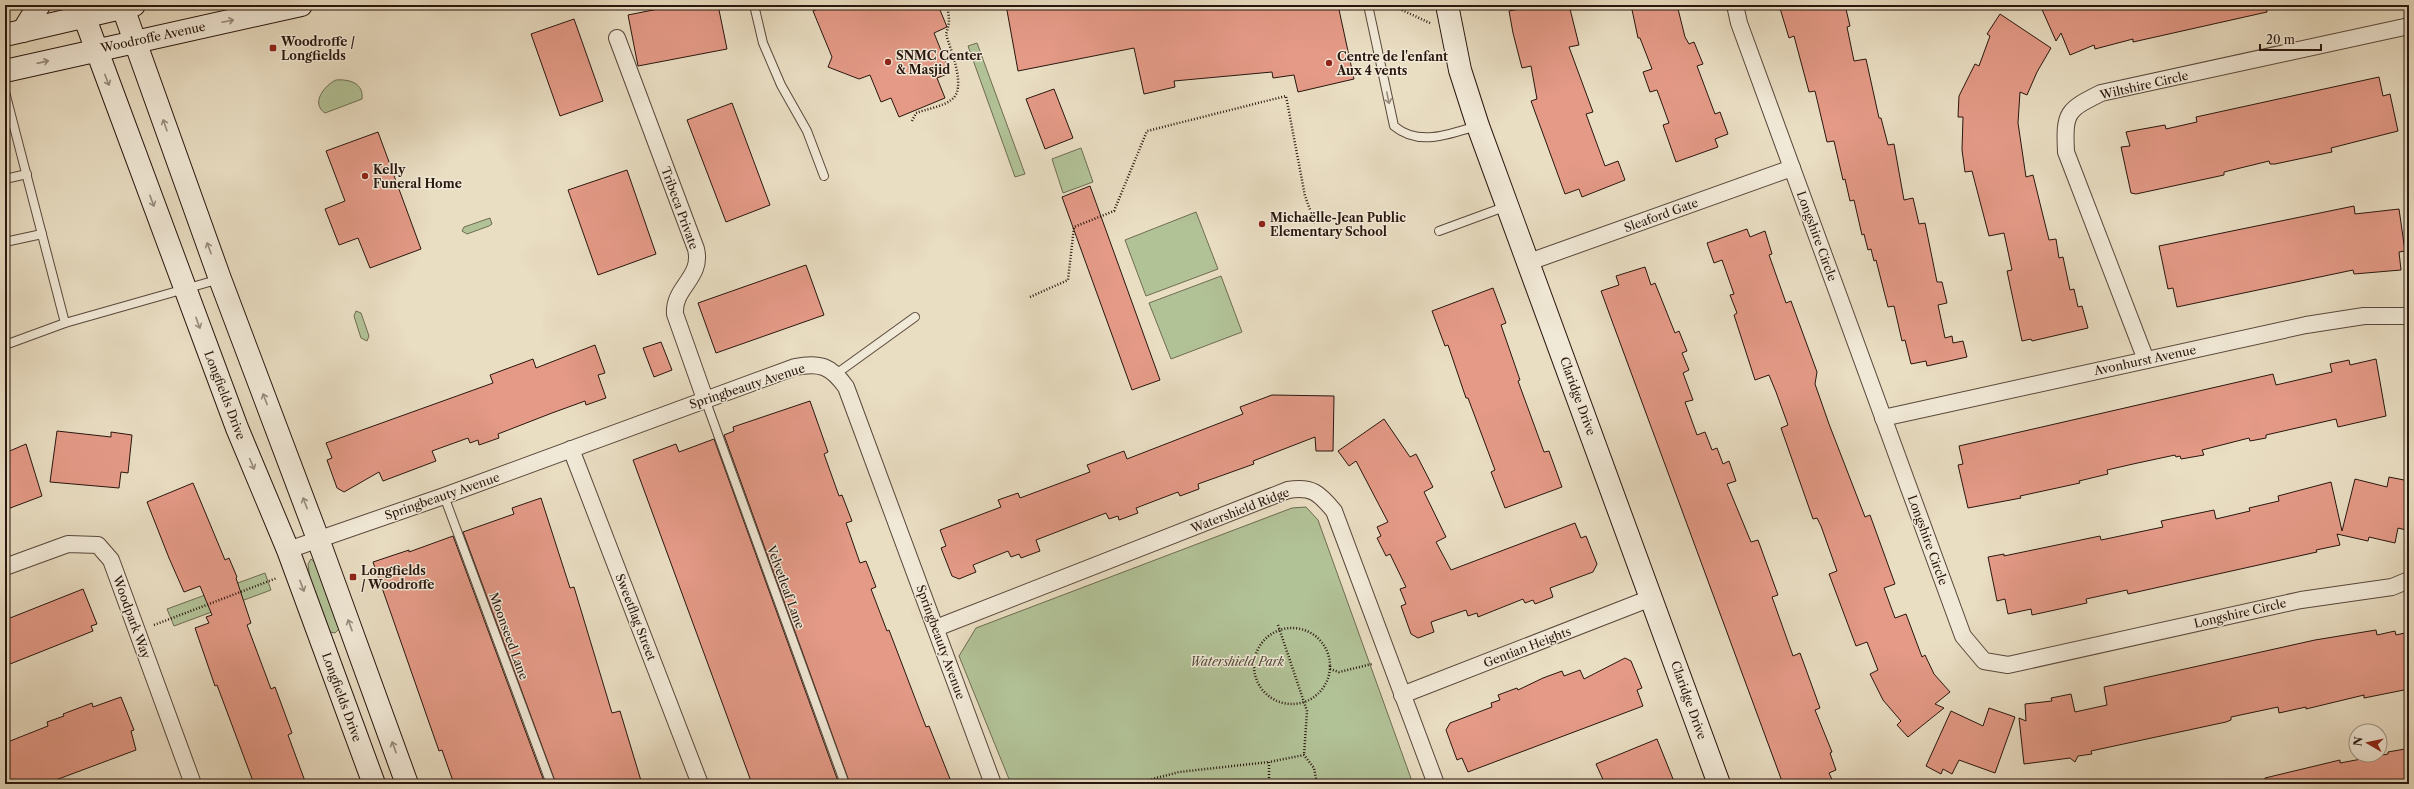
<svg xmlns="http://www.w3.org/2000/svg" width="2414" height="789" font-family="'Libre Caslon Text',serif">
<rect width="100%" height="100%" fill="#e9ddc2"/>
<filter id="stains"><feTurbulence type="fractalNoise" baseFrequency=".005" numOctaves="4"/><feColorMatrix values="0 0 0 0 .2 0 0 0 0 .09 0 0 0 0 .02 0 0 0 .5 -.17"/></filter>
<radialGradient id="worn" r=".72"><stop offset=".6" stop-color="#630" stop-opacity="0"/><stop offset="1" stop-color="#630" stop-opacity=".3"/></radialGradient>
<g fill="#b2c297" stroke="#6e6c52">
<path d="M 977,43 L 1025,174 L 1015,177 L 968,46 Z"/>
<path d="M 336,80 C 349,79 364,83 362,99 L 325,113 C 310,103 325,85 336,80 Z"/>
<path d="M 1081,148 L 1093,182 L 1063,193 L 1052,159 Z"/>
<path d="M 1196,212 L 1218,269 L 1146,296 L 1125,240 Z"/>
<path d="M 490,218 L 492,224 L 489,226 L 467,234 L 462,231 L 464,227 Z"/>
<path d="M 1221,276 L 1242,332 L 1171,359 L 1149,303 Z"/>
<path d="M 356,311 L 361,313 L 369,336 L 367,341 L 361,338 L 354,316 Z"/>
<path d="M 1306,507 L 1318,520 L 1413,784 L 1011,784 L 959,656 L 976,628 L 1292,508 Z"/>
<path d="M 311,559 L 316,563 L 340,628 L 335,633 L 330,632 L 310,580 L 308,564 Z"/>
<path d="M 265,573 L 271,590 L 174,626 L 167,609 Z"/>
</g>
<g fill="#e49a87" stroke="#29160e">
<path d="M 678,5 L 718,5 L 727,49 L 638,66 L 628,15 Z"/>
<path d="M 827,5 L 938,5 L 947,27 L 934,33 L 950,73 L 937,78 L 945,98 L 899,117 L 891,98 L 881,102 L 870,75 L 859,79 L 828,67 L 832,57 L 813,11 Z"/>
<path d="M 1006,5 L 1338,5 L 1354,79 L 1298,92 L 1294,75 L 1273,78 L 1272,72 L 1174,81 L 1175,87 L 1144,94 L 1134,48 L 1018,71 Z"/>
<path d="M 1524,5 L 1569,5 L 1579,45 L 1569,47 L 1593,112 L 1586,114 L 1605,166 L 1618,161 L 1625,180 L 1582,197 L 1579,189 L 1565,194 L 1531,101 L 1537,99 L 1531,66 L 1522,68 L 1513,33 L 1509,11 L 1525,8 Z"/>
<path d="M 1631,5 L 1677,5 L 1685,37 L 1689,44 L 1694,42 L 1703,64 L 1697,66 L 1715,114 L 1720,112 L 1728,134 L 1715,139 L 1718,147 L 1676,162 L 1663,125 L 1669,123 L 1657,90 L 1650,92 L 1643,72 L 1652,69 L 1640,38 L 1638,38 Z"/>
<path d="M 1779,5 L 1845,5 L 1850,26 L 1847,27 L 1854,61 L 1866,59 L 1879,118 L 1881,118 L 1888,145 L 1894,144 L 1904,200 L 1913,198 L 1919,224 L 1925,223 L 1937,282 L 1942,282 L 1947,303 L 1938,305 L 1945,338 L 1952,336 L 1953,343 L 1963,341 L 1967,357 L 1927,366 L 1926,361 L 1911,364 L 1905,340 L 1902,341 L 1894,306 L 1888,307 L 1876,260 L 1874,261 L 1871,249 L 1868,250 L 1864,234 L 1862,235 L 1854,200 L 1850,201 L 1845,179 L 1843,180 L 1834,141 L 1827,142 L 1815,91 L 1809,92 L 1794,36 L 1789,38 Z"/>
<path d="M 2040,5 L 2266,5 L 2267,12 L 2133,42 L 2133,39 L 2095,49 L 2094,45 L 2070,55 L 2061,33 L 2056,41 Z"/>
<path d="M 2000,14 L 2051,48 L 2037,72 L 2027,95 L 2020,92 L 2018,123 L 2026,177 L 2033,175 L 2049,240 L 2056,239 L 2059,258 L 2063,257 L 2070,290 L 2074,289 L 2078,307 L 2082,306 L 2088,328 L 2032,341 L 2031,339 L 2022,341 L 2007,271 L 2012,270 L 2004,233 L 1989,236 L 1972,171 L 1965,172 L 1962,150 L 1963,117 L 1958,117 L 1959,96 L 1975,64 L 1979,66 L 1990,36 L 1987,34 Z"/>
<path d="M 574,19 L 603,101 L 560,116 L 531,34 Z"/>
<path d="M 2379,77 L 2383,96 L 2390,94 L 2398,131 L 2331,148 L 2332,152 L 2275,164 L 2270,164 L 2269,161 L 2224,172 L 2224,175 L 2136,194 L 2131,193 L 2121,147 L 2130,146 L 2126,132 L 2165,125 L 2166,129 L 2197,122 L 2196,117 Z"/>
<path d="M 1054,89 L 1073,138 L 1045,149 L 1026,99 Z"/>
<path d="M 732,103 L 770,205 L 726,222 L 687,120 Z"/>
<path d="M 378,132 L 421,249 L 370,268 L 358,238 L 339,245 L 325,209 L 345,201 L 326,151 Z"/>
<path d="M 627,170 L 656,254 L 598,275 L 568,190 Z"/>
<path d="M 1090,186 L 1160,380 L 1132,390 L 1062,197 Z"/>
<path d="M 2354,206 L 2355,214 L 2399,209 L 2405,251 L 2399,252 L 2401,270 L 2354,274 L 2353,270 L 2177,307 L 2173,288 L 2168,289 L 2159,246 Z"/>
<path d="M 1747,229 L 1750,237 L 1765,231 L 1772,254 L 1769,255 L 1786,303 L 1791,301 L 1817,372 L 1815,384 L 1829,424 L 1865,517 L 1870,515 L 1895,584 L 1884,588 L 1895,618 L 1906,614 L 1922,657 L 1925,655 L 1934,674 L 1950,692 L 1935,704 L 1944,708 L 1908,737 L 1897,725 L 1901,721 L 1883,700 L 1870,674 L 1878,670 L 1867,642 L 1856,646 L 1829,574 L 1837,571 L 1821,526 L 1817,518 L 1813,519 L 1781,428 L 1788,425 L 1776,392 L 1769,375 L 1755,380 L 1734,315 L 1737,313 L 1730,295 L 1734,294 L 1722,260 L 1714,263 L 1707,243 Z"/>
<path d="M 806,265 L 824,315 L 716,353 L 698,303 Z"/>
<path d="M 1645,267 L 1651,285 L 1655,283 L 1675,333 L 1679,331 L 1687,351 L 1682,353 L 1689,370 L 1683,373 L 1693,400 L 1685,402 L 1697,435 L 1705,432 L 1712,450 L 1717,448 L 1723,464 L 1729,461 L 1736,481 L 1727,484 L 1751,542 L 1758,540 L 1778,595 L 1772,597 L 1793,656 L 1800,653 L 1820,708 L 1815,710 L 1832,752 L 1830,753 L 1836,770 L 1829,773 L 1834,784 L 1783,784 L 1612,321 L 1601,291 L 1619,285 L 1616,276 Z"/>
<path d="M 1493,288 L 1506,323 L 1501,325 L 1520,380 L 1518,381 L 1544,452 L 1549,451 L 1562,487 L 1505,508 L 1491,472 L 1495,470 L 1468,398 L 1466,398 L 1448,345 L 1445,346 L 1432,311 Z"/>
<path d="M 661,342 L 672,370 L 654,377 L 643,348 Z"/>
<path d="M 595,345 L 605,373 L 598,375 L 606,398 L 586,405 L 585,401 L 552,413 L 498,434 L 499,438 L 479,445 L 478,440 L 470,443 L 468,438 L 432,451 L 436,461 L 383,481 L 379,472 L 344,492 L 337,488 L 327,460 L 332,458 L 326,443 L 493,383 L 490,375 L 533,359 L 536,368 Z"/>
<path d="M 2376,359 L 2386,416 L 2338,427 L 2336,419 L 2266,435 L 2266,438 L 2250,441 L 2249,438 L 2202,450 L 2204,455 L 2181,459 L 2180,456 L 2176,457 L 2175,455 L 2133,464 L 2107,470 L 2108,474 L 2079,481 L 2080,483 L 2020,496 L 2021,498 L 1968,508 L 1958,465 L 1963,464 L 1959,446 L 2273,374 L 2276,385 L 2332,372 L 2330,364 L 2349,360 L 2350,365 Z"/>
<path d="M 1272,395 L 1334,396 L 1333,451 L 1316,451 L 1315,437 L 1253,461 L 1254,464 L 1198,484 L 1199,489 L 1180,496 L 1178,492 L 1136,508 L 1138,513 L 1119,520 L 1118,516 L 1109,519 L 1106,513 L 1036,540 L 1040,551 L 1021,558 L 1019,554 L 1011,557 L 1008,551 L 973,565 L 976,572 L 959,579 L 952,576 L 941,548 L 946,546 L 940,530 L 1001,507 L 998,500 L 1018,493 L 1020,498 L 1090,472 L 1087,465 L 1124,451 L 1127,459 L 1243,414 L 1240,407 Z"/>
<path d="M 810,401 L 828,452 L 824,454 L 839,496 L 842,495 L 852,521 L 846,523 L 860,563 L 866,561 L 876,587 L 871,589 L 887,631 L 889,630 L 926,727 L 929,726 L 952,784 L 850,784 L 724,435 L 734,431 L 733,427 Z"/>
<path d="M 1384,419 L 1410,457 L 1416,454 L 1433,487 L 1424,492 L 1446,537 L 1436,542 L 1451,570 L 1575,523 L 1581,538 L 1586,536 L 1597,564 L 1593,572 L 1550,588 L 1553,597 L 1535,604 L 1533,600 L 1525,603 L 1523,599 L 1478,617 L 1477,613 L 1468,616 L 1466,610 L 1431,622 L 1434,632 L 1418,638 L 1411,634 L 1401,606 L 1406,604 L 1400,589 L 1406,587 L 1390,554 L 1386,556 L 1377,538 L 1381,536 L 1377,527 L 1388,522 L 1356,461 L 1349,466 L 1338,451 Z"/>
<path d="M 57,431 L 111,437 L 111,432 L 132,435 L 128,473 L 121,472 L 119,488 L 50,482 Z"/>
<path d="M 714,439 L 839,784 L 752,784 L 633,460 L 676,444 L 679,452 Z"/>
<path d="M 26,444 L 42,496 L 5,510 L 5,453 Z"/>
<path d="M 2389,477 L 2409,481 L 2409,517 L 2406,530 L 2398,528 L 2395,543 L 2369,537 L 2368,541 L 2337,534 L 2340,545 L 2316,550 L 2317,552 L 2128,594 L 2127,590 L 2086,599 L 2087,603 L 2032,615 L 2031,609 L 2008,614 L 2005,599 L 1997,601 L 1988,557 L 2004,554 L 2004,556 L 2100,536 L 2101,540 L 2163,527 L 2161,521 L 2214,510 L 2216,519 L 2250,511 L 2249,508 L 2279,501 L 2278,496 L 2331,482 L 2342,531 L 2355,479 L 2387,487 Z"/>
<path d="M 193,483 L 225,560 L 229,558 L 237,577 L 236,578 L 251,623 L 247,625 L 271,689 L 275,687 L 292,733 L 288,735 L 306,784 L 254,784 L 217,685 L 215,686 L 195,628 L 209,623 L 206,617 L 212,615 L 200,586 L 184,592 L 169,558 L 147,502 Z"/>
<path d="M 541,498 L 570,588 L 574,587 L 612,713 L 620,711 L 642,784 L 556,784 L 463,532 L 514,514 L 512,508 Z"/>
<path d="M 453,536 L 545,784 L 454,784 L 442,750 L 439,751 L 373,562 L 409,550 L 409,552 Z"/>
<path d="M 83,589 L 97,624 L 91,626 L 93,631 L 5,666 L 5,620 Z"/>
<path d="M 2376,630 L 2377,635 L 2395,631 L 2396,635 L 2409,632 L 2409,689 L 2364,698 L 2364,695 L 2306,709 L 2306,707 L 2279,713 L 2278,707 L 2231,717 L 2231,720 L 2226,722 L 2091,751 L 2092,754 L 2078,756 L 2075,762 L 2070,758 L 2024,764 L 2019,718 L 2026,721 L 2025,704 L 2052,701 L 2051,698 L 2071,694 L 2075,712 L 2107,705 L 2104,687 L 2315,640 Z"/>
<path d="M 1625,658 L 1631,661 L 1642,688 L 1637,690 L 1643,706 L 1468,772 L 1462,758 L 1457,760 L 1446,730 L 1450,723 L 1492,707 L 1491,703 L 1500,700 L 1498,695 L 1517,688 L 1518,690 L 1543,678 L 1562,671 L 1564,676 L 1580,670 L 1584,679 Z"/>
<path d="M 121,697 L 134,730 L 131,731 L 136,750 L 45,784 L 5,784 L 5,743 L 48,726 L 47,722 L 64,716 L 63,714 L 92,703 L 93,707 Z"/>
<path d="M 1989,708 L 2015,717 L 1995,773 L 1959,760 L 1952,774 L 1943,769 L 1941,774 L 1926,766 L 1951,711 L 1983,726 Z"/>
<path d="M 1657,739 L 1673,779 L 1660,784 L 1605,784 L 1596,764 Z"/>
<path d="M 2405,749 L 2409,768 L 2409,784 L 2265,784 L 2265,778 L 2340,760 L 2340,763 L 2388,754 L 2388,752 Z"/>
</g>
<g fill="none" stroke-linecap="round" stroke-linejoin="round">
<defs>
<g id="lane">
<path d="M 754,5 L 763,43 L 781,85 L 807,131 L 824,176"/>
<path d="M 1368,5 L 1394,126 C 1419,147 1449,134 1477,126"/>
<path d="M 5,92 L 65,323 L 220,279"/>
<path d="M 5,179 L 27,174"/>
<path d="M 1439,231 L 1507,206"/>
<path d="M 5,242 L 42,234"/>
<path d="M 5,345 L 65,323"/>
<path d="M 836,374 L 915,317"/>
<path d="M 705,399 L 845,784"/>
<path d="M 444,496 L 551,784"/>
</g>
<g id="street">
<path d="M 1735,5 L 1739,23 L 1963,636 L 1984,661 L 2008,665 L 2301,600 L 2392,587 L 2409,580"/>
<path d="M 617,38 L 696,249 C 703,278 673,287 675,314 L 705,399"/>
<path d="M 1529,262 L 1792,168"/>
<path d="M 2146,360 L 2066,152 C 2064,112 2067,110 2101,93 L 2409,26"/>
<path d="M 1883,418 L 2306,325 L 2364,316 L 2409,316"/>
<path d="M 571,449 L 700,784"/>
<path d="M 288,550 L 444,496 L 795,367 C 820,362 831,366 846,387 L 993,784"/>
<path d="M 5,567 L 68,544 L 98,545 L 111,560 L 193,784"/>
<path d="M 936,628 L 1288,490 C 1312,486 1319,493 1334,511 L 1436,784"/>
<path d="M 1402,695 L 1651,598"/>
</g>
<g id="secondary">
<path d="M 80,5 L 237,428 L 288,550 L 374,784"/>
<path d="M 122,5 L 220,279 L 318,539 L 407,784"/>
<path d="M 1447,5 L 1460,70 L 1478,126 L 1719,784"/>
<path d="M 23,31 L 39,5"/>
<path d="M 5,35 L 134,5"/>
<path d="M 5,71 L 301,5"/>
</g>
</defs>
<use href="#lane" stroke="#59483b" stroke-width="10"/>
<use href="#street" stroke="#59483b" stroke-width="18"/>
<use href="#secondary" stroke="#29160e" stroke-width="24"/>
<g stroke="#29160e" stroke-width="2.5" stroke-dasharray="1 2" stroke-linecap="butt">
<path d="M 1391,5 L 1430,23"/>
<path d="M 912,121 L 916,113 C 926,109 942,107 951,100 C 968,89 950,49 946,34 C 950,23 950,16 946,5"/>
<path d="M 1030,297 L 1068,280 L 1074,227 L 1114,211 L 1147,131 L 1286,96 L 1305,196 L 1315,223"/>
<path d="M 154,625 L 277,578"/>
<path d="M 1278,625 L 1307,711 L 1304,755"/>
<circle cx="1292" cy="666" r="38"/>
<path d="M 1330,669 L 1339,672 L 1372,664"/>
<path d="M 1134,784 L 1179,772 L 1269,762"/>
<path d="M 1269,784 L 1269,762 L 1304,755 L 1314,768 L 1317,784"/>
</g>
<use href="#lane" stroke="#f1e9d7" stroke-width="8"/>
<use href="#street" stroke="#f1e9d7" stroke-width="16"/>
<use href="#secondary" stroke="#f1e9d7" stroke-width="22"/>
</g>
<defs><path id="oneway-shaft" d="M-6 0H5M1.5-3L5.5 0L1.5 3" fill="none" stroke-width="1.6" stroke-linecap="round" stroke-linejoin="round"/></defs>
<g stroke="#978a7d">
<use href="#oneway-shaft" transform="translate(228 21) rotate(-12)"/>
<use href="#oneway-shaft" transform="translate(43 62) rotate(-13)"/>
<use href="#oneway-shaft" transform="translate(107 80) rotate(69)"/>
<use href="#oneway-shaft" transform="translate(1388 98) rotate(78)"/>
<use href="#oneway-shaft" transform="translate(165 125) rotate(-109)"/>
<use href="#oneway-shaft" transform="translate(152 201) rotate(70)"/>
<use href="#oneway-shaft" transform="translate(209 248) rotate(-110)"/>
<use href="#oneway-shaft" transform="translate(198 323) rotate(70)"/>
<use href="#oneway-shaft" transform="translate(265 399) rotate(-111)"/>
<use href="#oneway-shaft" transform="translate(252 464) rotate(67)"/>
<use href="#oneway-shaft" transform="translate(305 503) rotate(-111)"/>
<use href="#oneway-shaft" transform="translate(302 586) rotate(70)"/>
<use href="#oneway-shaft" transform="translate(350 625) rotate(-110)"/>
<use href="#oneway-shaft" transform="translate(394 747) rotate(-110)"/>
</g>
<g fill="#8f2418" stroke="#f1e9d7" stroke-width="1.5">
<rect x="269" y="44" width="8" height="8" rx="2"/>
<circle cx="888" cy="62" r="4"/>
<circle cx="1329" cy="63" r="4"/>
<circle cx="365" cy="176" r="4"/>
<circle cx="1262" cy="224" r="4"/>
<rect x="349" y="573" width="8" height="8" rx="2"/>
</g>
<g text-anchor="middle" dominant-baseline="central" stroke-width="3" stroke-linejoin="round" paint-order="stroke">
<g font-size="12" fill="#29160e" stroke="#f1e9d7">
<text transform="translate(153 37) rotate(-12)">Woodroffe Avenue</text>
<text transform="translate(2144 85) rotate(-13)">Wiltshire Circle</text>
<text transform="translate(680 208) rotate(70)">Tribeca Private</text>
<text transform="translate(1661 215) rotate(-20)">Sleaford Gate</text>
<text transform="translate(1817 236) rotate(70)">Longshire Circle</text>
<text transform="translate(2145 360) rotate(-12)">Avonhurst Avenue</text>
<text transform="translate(747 386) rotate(-18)">Springbeauty Avenue</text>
<text transform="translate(225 395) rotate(69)">Longfields Drive</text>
<text transform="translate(1578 396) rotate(70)">Claridge Drive</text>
<text transform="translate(442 496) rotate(-19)">Springbeauty Avenue</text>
<text transform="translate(1240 510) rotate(-21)">Watershield Ridge</text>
<text transform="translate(1928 540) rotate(70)">Longshire Circle</text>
<text transform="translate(786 587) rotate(70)">Velvetleaf Lane</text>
<text transform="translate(2240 613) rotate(-13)">Longshire Circle</text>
<text transform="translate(132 617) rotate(70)">Woodpark Way</text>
<text transform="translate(636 617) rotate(69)">Sweetflag Street</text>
<text transform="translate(509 636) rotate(70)">Moonseed Lane</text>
<text transform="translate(941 642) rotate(70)">Springbeauty Avenue</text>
<text transform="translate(1527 647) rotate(-21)">Gentian Heights</text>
<text transform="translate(342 697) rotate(70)">Longfields Drive</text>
<text transform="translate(1689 700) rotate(70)">Claridge Drive</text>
</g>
<g font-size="12" font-weight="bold" fill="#29160e" stroke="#f1e9d7" text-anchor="start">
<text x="281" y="41">Woodroffe /<tspan x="281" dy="14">Longfields</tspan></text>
<text x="896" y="55">SNMC Center<tspan x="896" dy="14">&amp; Masjid</tspan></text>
<text x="1337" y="56">Centre de l'enfant<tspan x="1337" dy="14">Aux 4 vents</tspan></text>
<text x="373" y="169">Kelly<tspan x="373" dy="14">Funeral Home</tspan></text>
<text x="1270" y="217">Michaëlle-Jean Public<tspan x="1270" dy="14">Elementary School</tspan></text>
<text x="361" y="570">Longfields<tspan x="361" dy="14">/ Woodroffe</tspan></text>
</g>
<g font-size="12" font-style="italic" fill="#524a37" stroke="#f1e9d7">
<text x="1237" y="661">Watershield Park</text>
</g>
</g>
<rect width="2414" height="789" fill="none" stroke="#e9ddc2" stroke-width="20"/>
<rect x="6" y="6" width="2402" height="777" fill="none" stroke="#29160e" stroke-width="2"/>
<rect x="10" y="10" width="2394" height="769" fill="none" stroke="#29160e"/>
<g transform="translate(2368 743) rotate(279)"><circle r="19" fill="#f1e9d7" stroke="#a19587"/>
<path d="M0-3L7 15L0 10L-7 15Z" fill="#8f2418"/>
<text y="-6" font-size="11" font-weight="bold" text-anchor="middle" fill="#29160e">N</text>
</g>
<path d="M2260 44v6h61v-6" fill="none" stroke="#29160e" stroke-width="2"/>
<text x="2266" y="44" font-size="12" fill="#29160e" stroke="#f1e9d7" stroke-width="3" paint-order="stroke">20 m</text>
<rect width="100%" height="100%" filter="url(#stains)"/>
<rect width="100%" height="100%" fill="url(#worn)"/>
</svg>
